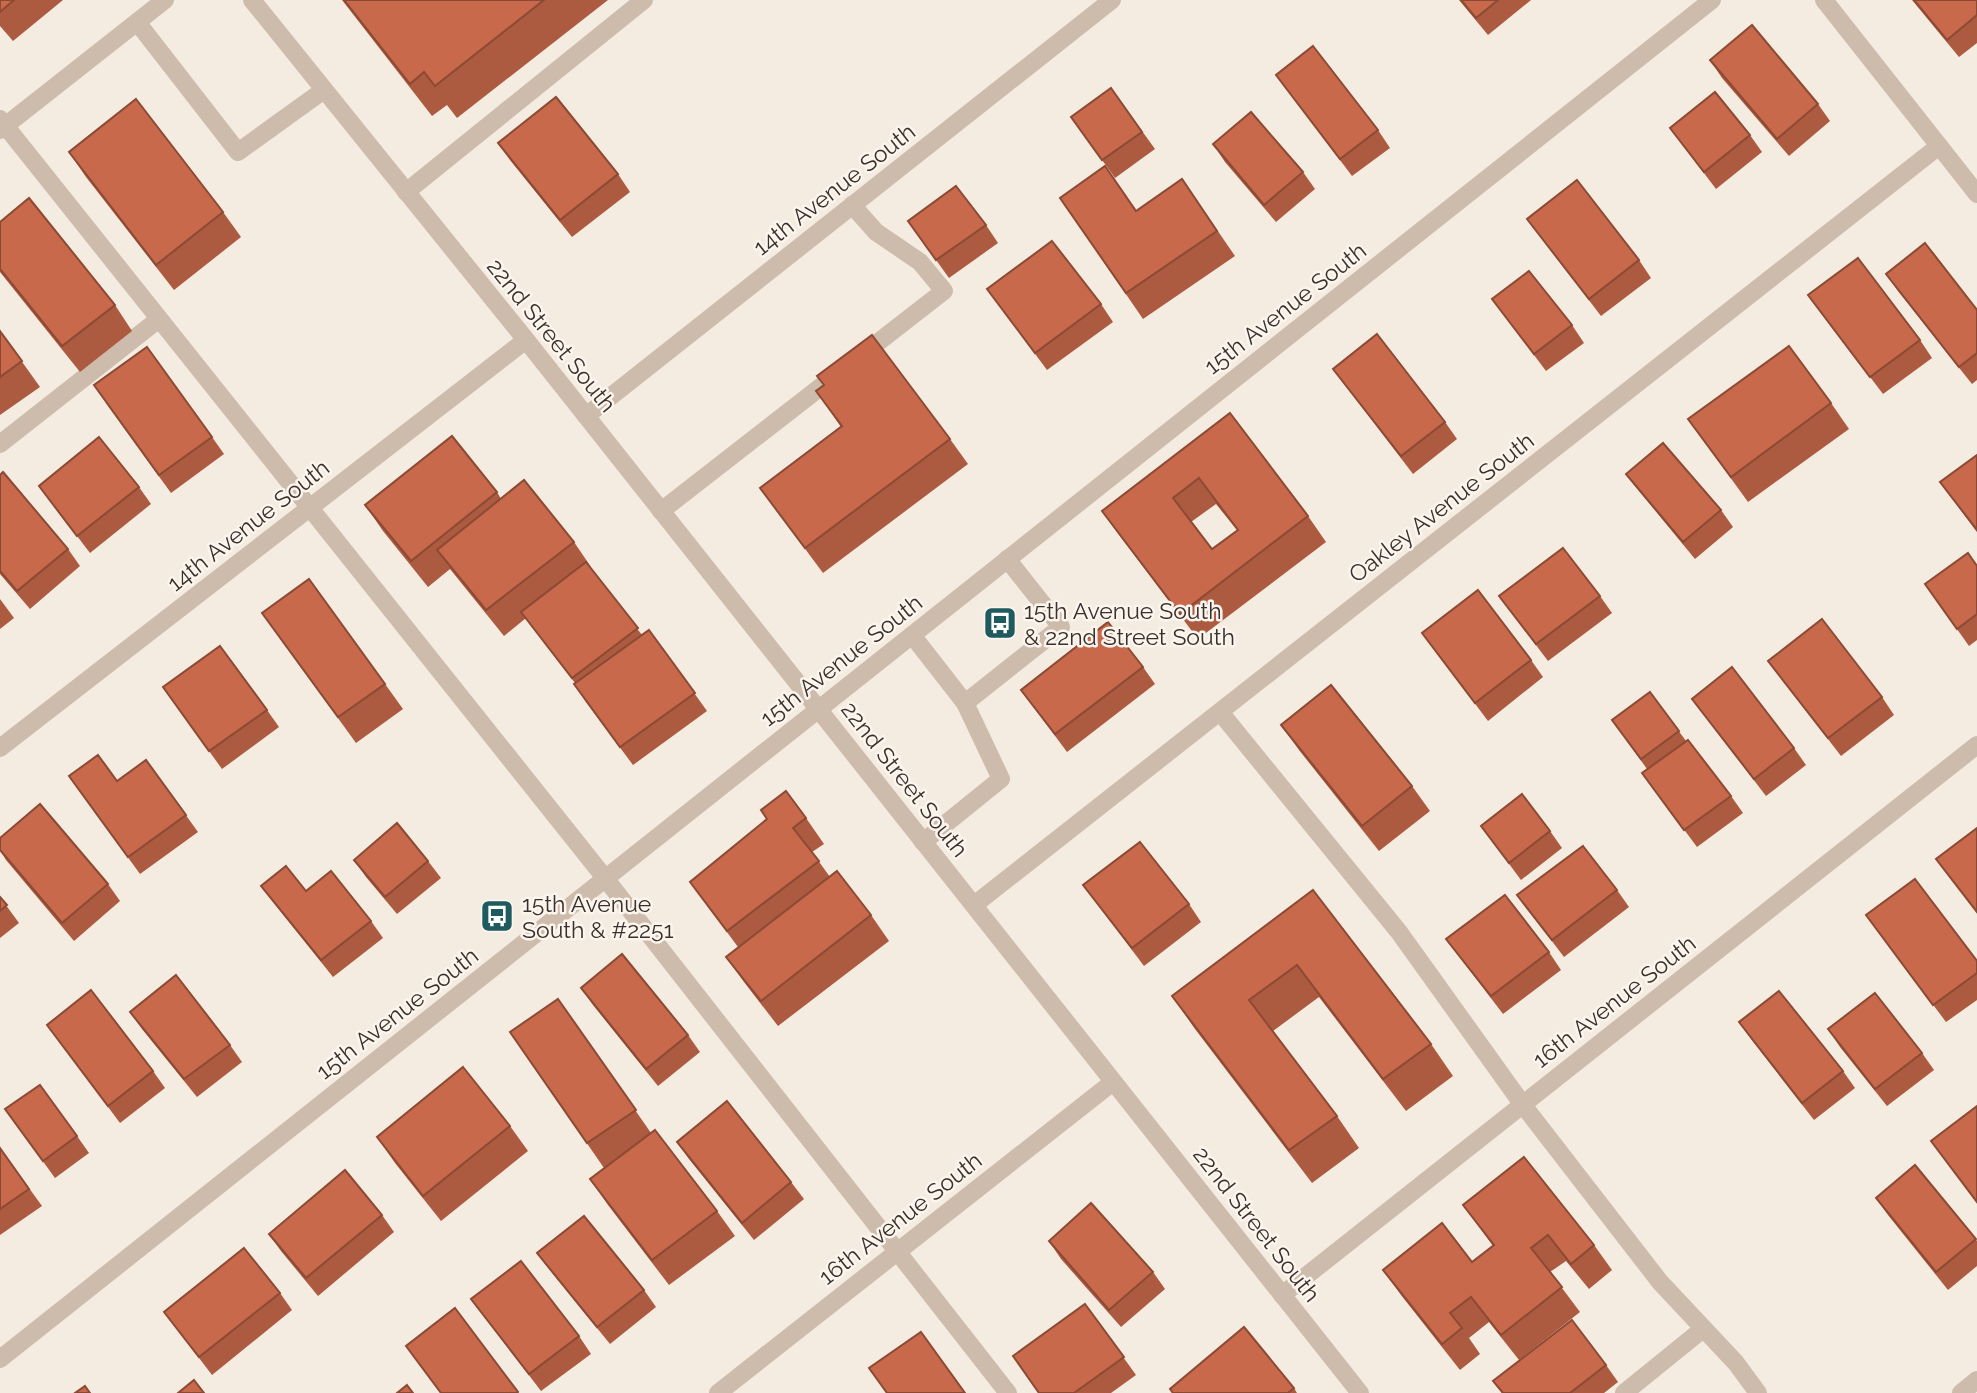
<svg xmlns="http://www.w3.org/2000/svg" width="1977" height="1393" font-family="Raleway,sans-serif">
<rect width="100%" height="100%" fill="#f4ebe1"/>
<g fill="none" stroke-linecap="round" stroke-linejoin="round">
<g stroke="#cdbbac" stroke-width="18">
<path d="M 252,0 L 526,340 L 1360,1393"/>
<path d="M 1824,0 L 1977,194"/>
<path d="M 137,22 L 238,152 L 324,90"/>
<path d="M 0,119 L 605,878 L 1008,1393"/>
<path d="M 0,130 L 165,0"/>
<path d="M 406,192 L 644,0"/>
<path d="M 586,416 L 1112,0"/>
<path d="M 0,444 L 159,319"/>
<path d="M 661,511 L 944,291 L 920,262 L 876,232 L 852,205"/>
<path d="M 912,635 L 965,703"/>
<path d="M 1220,712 L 1399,932 L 1523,1105 L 1660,1282 L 1736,1363 L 1758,1393"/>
<path d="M 0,748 L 526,340"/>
<path d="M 923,842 L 1001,779 L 965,703 L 1061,627 L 1007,559"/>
<path d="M 974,905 L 1939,146"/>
<path d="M 1282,1295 L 1977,745"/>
<path d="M 0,1359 L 1712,0"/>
<path d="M 718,1393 L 1113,1082"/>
<path d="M 1624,1393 L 1703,1329"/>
<path d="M 1961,1393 L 1977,1380"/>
</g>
</g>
<g fill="#ac5a40" fill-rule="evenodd">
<path d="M 0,0 L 63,0 L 13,41 L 0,26 Z"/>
<path d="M 342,0 L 608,0 L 457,118 L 447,105 L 432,116 Z"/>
<path d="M 1459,0 L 1531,0 L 1488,35 Z"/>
<path d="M 1912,0 L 1977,0 L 1977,43 L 1959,57 Z"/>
<path d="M 1710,60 L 1818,104 L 1830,121 L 1789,156 L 1722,78 Z"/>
<path d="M 1276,75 L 1378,130 L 1390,148 L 1352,176 Z"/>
<path d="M 1111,88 L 1155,149 L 1115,178 L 1071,117 Z"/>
<path d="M 1670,128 L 1750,135 L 1762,152 L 1716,189 Z"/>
<path d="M 498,143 L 618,174 L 630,192 L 572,237 L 510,160 Z"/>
<path d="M 1213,144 L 1303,172 L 1315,189 L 1276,222 L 1225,162 Z"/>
<path d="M 69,152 L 223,212 L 241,237 L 174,290 L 86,177 Z"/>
<path d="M 1182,179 L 1235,256 L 1143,319 L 1060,198 L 1136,211 Z"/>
<path d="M 1527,219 L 1639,260 L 1651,278 L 1601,316 Z"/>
<path d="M 908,221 L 986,225 L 998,243 L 949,278 Z"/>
<path d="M 0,222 L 115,305 L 132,331 L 80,372 L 0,272 Z"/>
<path d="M 1886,274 L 1977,310 L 1977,380 L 1972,384 L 1898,291 Z"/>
<path d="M 987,289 L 1101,304 L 1113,322 L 1047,370 Z"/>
<path d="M 1808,295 L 1920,340 L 1932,358 L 1883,394 Z"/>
<path d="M 1492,299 L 1572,325 L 1584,343 L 1546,371 Z"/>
<path d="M 0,331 L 40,387 L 0,415 Z"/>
<path d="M 1333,369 L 1445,422 L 1457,439 L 1413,474 Z"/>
<path d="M 817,376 L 950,439 L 968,464 L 823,573 L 760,488 L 841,427 L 816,391 L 824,386 Z"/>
<path d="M 106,403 L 212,437 L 224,454 L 171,493 Z"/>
<path d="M 1831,403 L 1849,429 L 1748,502 L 1688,419 Z"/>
<path d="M 1230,413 L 1308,516 L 1326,542 L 1198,639 L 1120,536 L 1102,511 ZM 1216,504 L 1237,530 L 1212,549 L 1191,522 Z"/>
<path d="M 1977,455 L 1977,532 L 1940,482 Z"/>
<path d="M 1626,474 L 1721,510 L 1733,527 L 1695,559 L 1639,491 Z"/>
<path d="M 0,475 L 68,549 L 80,566 L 30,609 L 0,574 Z"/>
<path d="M 39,486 L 139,487 L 151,504 L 90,553 Z"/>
<path d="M 497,492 L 501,499 L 574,542 L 591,567 L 590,568 L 642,635 L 649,630 L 707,711 L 633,765 L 586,702 L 575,683 L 526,618 L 504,636 L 450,569 L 428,587 L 383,531 L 365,505 Z"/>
<path d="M 1977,566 L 1977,640 L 1969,646 L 1925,584 Z"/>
<path d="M 1499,596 L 1600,596 L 1612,613 L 1548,661 Z"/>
<path d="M 0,599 L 14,618 L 0,629 Z"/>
<path d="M 1422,633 L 1531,660 L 1543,677 L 1488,721 Z"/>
<path d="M 280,638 L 385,684 L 403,709 L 356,743 Z"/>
<path d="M 1768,661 L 1882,697 L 1894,715 L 1841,756 Z"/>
<path d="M 1143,667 L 1155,684 L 1067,752 L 1021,690 Z"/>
<path d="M 163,687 L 267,710 L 279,727 L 222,769 Z"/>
<path d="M 1650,692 L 1686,741 L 1731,796 L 1743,813 L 1697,847 L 1642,773 L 1647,769 L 1612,720 Z"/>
<path d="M 1692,699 L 1794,748 L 1806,765 L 1766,796 Z"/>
<path d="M 1281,725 L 1412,786 L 1430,811 L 1379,851 L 1299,750 Z"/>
<path d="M 146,760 L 198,832 L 140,874 L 69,776 L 117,781 Z"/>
<path d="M 761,810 L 806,818 L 824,844 L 812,852 L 830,877 L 871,915 L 889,941 L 778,1026 L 744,982 L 726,957 L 738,947 L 690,882 L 767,819 Z"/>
<path d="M 1481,826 L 1550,831 L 1562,848 L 1521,880 Z"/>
<path d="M 1977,828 L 1977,913 L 1936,859 Z"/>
<path d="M 0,850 L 108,884 L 120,901 L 74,941 L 6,860 Z"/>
<path d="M 354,860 L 428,861 L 441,878 L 397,914 L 366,877 Z"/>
<path d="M 1083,885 L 1189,904 L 1201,922 L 1144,966 Z"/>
<path d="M 261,886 L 306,891 L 371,921 L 383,938 L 333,977 L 274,903 Z"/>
<path d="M 1313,890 L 1431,1044 L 1453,1076 L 1406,1111 L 1319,997 L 1273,1031 L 1337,1116 L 1359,1148 L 1312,1183 L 1195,1029 L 1172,996 Z"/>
<path d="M 1617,890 L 1629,907 L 1564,957 L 1517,895 Z"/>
<path d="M 0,897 L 19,923 L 0,938 Z"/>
<path d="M 1866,915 L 1977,961 L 1977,1000 L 1946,1022 Z"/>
<path d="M 1446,939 L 1549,952 L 1561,970 L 1503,1014 Z"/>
<path d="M 581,988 L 688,1035 L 700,1052 L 658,1086 L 593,1005 Z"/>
<path d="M 558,999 L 651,1133 L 717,1211 L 735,1236 L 669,1285 L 608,1205 L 590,1179 L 604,1168 L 510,1032 Z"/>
<path d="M 130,1012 L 230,1045 L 242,1062 L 197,1097 L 142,1029 Z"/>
<path d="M 1739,1022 L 1843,1071 L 1855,1088 L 1814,1120 L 1751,1039 Z"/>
<path d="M 47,1025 L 153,1071 L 165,1088 L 120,1123 Z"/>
<path d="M 1828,1029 L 1922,1053 L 1934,1070 L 1887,1106 L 1840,1047 Z"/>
<path d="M 1977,1106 L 1977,1203 L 1931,1141 Z"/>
<path d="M 5,1109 L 77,1136 L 89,1153 L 55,1178 Z"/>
<path d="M 510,1126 L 528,1151 L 441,1221 L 395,1163 L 377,1137 Z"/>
<path d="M 677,1142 L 791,1182 L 804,1199 L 754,1240 L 689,1159 Z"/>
<path d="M 0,1148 L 42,1206 L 0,1235 Z"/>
<path d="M 1915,1165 L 1977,1241 L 1977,1266 L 1948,1290 L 1888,1215 L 1876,1198 Z"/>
<path d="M 1463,1205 L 1594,1245 L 1612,1270 L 1589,1289 L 1566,1261 L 1550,1272 L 1580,1312 L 1519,1360 L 1489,1322 L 1469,1338 L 1480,1354 L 1460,1370 L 1401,1295 L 1383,1270 L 1472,1262 L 1493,1246 Z"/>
<path d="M 382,1215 L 394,1232 L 318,1296 L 281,1251 L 269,1234 Z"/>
<path d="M 1049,1241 L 1153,1272 L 1165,1289 L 1121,1327 L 1061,1259 Z"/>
<path d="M 537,1253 L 644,1290 L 656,1307 L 610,1344 L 550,1270 Z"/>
<path d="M 280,1293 L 292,1310 L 212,1375 L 164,1312 Z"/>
<path d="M 471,1299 L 579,1336 L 591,1354 L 541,1391 Z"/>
<path d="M 1085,1304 L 1136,1375 L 1111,1393 L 1039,1393 Z"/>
<path d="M 1606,1365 L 1618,1382 L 1604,1393 L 1502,1393 L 1493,1381 Z"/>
<path d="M 1294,1388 L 1297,1393 L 1172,1393 Z"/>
</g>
<g fill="#c8694b" stroke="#8c4a34" stroke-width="2" fill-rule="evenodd">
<path d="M 0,0 L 14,0 L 0,12 Z"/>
<path d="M 344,0 L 544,0 L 435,86 L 424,72 L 410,84 Z"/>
<path d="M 1461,0 L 1498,0 L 1476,18 Z"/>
<path d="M 1914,0 L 1977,0 L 1977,15 L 1947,40 Z"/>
<path d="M 1752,25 L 1818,104 L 1777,139 L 1710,60 Z"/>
<path d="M 1313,46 L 1378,130 L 1340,159 L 1276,75 Z"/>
<path d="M 1111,88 L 1142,132 L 1102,160 L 1071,117 Z"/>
<path d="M 1715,92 L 1750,135 L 1704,172 L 1670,128 Z"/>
<path d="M 556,97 L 618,174 L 560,220 L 498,143 Z"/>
<path d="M 136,99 L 223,212 L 156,265 L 69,152 Z"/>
<path d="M 1251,112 L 1303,172 L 1264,205 L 1213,144 Z"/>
<path d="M 1105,166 L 1136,211 L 1182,179 L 1217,231 L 1126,293 L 1060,198 Z"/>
<path d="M 1577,180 L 1639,260 L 1589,299 L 1527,219 Z"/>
<path d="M 956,186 L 986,225 L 936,260 L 908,221 Z"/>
<path d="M 29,198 L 115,305 L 62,346 L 0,269 L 0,222 Z"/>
<path d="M 1052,241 L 1101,304 L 1035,353 L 987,289 Z"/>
<path d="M 1925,243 L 1977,310 L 1977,353 L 1959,367 L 1886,274 Z"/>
<path d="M 1858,258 L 1920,340 L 1870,377 L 1808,295 Z"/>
<path d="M 1529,271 L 1572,325 L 1534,354 L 1492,299 Z"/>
<path d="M 0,331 L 22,361 L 0,377 Z"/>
<path d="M 1377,334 L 1445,422 L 1401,456 L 1333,369 Z"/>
<path d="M 872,335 L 950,439 L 805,548 L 760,488 L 842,426 L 816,391 L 824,385 L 817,376 Z"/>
<path d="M 1789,346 L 1831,403 L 1731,477 L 1688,419 Z"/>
<path d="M 147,347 L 212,437 L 159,475 L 94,385 Z"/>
<path d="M 1230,413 L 1308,516 L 1180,614 L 1102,511 ZM 1199,478 L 1238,530 L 1212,549 L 1173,498 Z"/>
<path d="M 452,436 L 497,492 L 411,561 L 365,505 Z"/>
<path d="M 99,437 L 139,487 L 77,536 L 39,486 Z"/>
<path d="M 1663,443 L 1721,510 L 1683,542 L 1626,474 Z"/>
<path d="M 1977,455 L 1977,530 L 1940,482 Z"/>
<path d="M 3,472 L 68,549 L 17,591 L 0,571 L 0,475 Z"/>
<path d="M 524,480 L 574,542 L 486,610 L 437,550 Z"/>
<path d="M 1563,548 L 1600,596 L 1536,644 L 1499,596 Z"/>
<path d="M 1968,553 L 1977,566 L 1977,614 L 1957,629 L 1925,584 Z"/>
<path d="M 586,562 L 638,628 L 572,678 L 521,612 Z"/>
<path d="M 309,579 L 385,684 L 338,717 L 262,613 Z"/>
<path d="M 1478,590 L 1531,660 L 1475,703 L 1422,633 Z"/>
<path d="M 1822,619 L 1882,697 L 1828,738 L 1768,661 Z"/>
<path d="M 1108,622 L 1143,667 L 1055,734 L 1021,690 Z"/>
<path d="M 649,630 L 695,693 L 620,747 L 574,684 Z"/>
<path d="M 220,646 L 267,710 L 209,751 L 163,687 Z"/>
<path d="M 1732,667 L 1794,748 L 1754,779 L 1692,699 Z"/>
<path d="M 1331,685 L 1412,786 L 1362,826 L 1281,725 Z"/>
<path d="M 1650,692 L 1679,731 L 1641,759 L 1612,720 Z"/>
<path d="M 1688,740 L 1731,796 L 1684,830 L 1642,773 Z"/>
<path d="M 98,755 L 117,781 L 146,760 L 186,815 L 128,857 L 69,776 Z"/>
<path d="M 786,791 L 806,818 L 793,828 L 819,861 L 727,931 L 690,882 L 767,819 L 761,810 Z"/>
<path d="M 1522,794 L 1550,831 L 1509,863 L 1481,826 Z"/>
<path d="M 40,804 L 108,884 L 62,923 L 0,850 L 0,838 Z"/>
<path d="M 397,823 L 428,861 L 385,897 L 354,860 Z"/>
<path d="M 1977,828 L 1977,912 L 1936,859 Z"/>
<path d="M 1140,842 L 1189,904 L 1132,948 L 1083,885 Z"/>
<path d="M 1583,846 L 1617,890 L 1552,940 L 1517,895 Z"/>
<path d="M 286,866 L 306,891 L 331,871 L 371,921 L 321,960 L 261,886 Z"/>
<path d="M 837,871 L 871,915 L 761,1001 L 726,957 Z"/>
<path d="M 1915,879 L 1977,961 L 1977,973 L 1933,1005 L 1866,915 Z"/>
<path d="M 1313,890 L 1431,1044 L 1383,1079 L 1297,965 L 1249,1000 L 1337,1116 L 1289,1150 L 1172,996 Z"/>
<path d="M 1505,895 L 1549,952 L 1491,996 L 1446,939 Z"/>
<path d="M 0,897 L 7,905 L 0,911 Z"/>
<path d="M 622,954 L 688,1035 L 646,1069 L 581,988 Z"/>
<path d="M 176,975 L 230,1045 L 184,1079 L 130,1012 Z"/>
<path d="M 91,990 L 153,1071 L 108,1106 L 47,1025 Z"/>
<path d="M 1779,991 L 1843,1071 L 1802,1103 L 1739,1022 Z"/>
<path d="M 1875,993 L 1922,1053 L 1875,1089 L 1828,1029 Z"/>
<path d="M 558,999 L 636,1110 L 587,1143 L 510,1032 Z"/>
<path d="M 463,1067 L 510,1126 L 423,1196 L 377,1137 Z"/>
<path d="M 40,1085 L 77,1136 L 43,1161 L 5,1109 Z"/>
<path d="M 727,1101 L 791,1182 L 742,1223 L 677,1142 Z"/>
<path d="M 1977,1106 L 1977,1202 L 1931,1141 Z"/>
<path d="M 655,1130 L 717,1211 L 652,1260 L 590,1179 Z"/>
<path d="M 0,1148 L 29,1189 L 0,1209 Z"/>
<path d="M 1524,1157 L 1594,1245 L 1571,1264 L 1548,1235 L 1531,1248 L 1562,1287 L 1501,1335 L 1471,1297 L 1450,1313 L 1462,1328 L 1442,1344 L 1383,1270 L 1442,1223 L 1472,1262 L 1494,1245 L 1463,1205 Z"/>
<path d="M 1915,1165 L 1976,1239 L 1936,1272 L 1876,1198 Z"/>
<path d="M 345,1170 L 382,1215 L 306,1278 L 269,1234 Z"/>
<path d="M 1091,1203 L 1153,1272 L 1109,1310 L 1049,1241 Z"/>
<path d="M 584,1216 L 644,1290 L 597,1327 L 537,1253 Z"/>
<path d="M 244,1248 L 280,1293 L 199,1357 L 164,1312 Z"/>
<path d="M 521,1261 L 579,1336 L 529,1374 L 471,1299 Z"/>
<path d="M 1085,1304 L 1124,1357 L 1074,1393 L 1039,1393 L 1013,1356 Z"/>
<path d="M 455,1308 L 518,1392 L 517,1393 L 441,1393 L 406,1346 Z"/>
<path d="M 1572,1320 L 1606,1365 L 1570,1393 L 1503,1393 L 1493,1381 Z"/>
<path d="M 1244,1327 L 1294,1388 L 1288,1393 L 1173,1393 L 1170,1389 Z"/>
<path d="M 921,1332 L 965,1393 L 887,1393 L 869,1368 Z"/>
<path d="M 194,1380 L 204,1393 L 178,1393 Z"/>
<path d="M 407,1385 L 413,1393 L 397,1393 Z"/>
<path d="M 85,1386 L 90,1393 L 75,1393 Z"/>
</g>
<defs>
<symbol id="bus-square" viewBox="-11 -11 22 22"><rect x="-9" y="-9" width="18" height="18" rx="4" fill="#1f5a5e" stroke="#fbf5ee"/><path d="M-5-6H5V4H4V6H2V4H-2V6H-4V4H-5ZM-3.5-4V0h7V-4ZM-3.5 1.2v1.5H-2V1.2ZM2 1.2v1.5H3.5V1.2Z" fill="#fff"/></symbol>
</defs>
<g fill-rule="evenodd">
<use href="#bus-square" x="981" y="604" width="38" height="38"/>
<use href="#bus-square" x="478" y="897" width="38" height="38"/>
</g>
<g text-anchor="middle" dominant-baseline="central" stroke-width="5" stroke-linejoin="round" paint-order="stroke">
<g font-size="23" fill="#3b302b" stroke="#fbf5ee">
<text transform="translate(834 189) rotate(-38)">14th Avenue South</text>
<text transform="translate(1285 308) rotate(-38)">15th Avenue South</text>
<text transform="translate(552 335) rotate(51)">22nd Street South</text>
<text transform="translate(1441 507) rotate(-38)">Oakley Avenue South</text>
<text transform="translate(248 525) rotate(-38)">14th Avenue South</text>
<text transform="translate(841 660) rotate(-38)">15th Avenue South</text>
<text transform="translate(905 779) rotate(52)">22nd Street South</text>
<text transform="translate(1614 1001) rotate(-38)">16th Avenue South</text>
<text transform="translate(397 1013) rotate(-38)">15th Avenue South</text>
<text transform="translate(900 1218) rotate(-38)">16th Avenue South</text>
<text transform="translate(1257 1224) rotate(52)">22nd Street South</text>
</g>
<g font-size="23" fill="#3b302b" stroke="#fbf5ee" text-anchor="start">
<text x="1024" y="610">15th Avenue South<tspan x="1024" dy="26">&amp; 22nd Street South</tspan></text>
<text x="522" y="903">15th Avenue<tspan x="522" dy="26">South &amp; #2251</tspan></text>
</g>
</g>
</svg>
